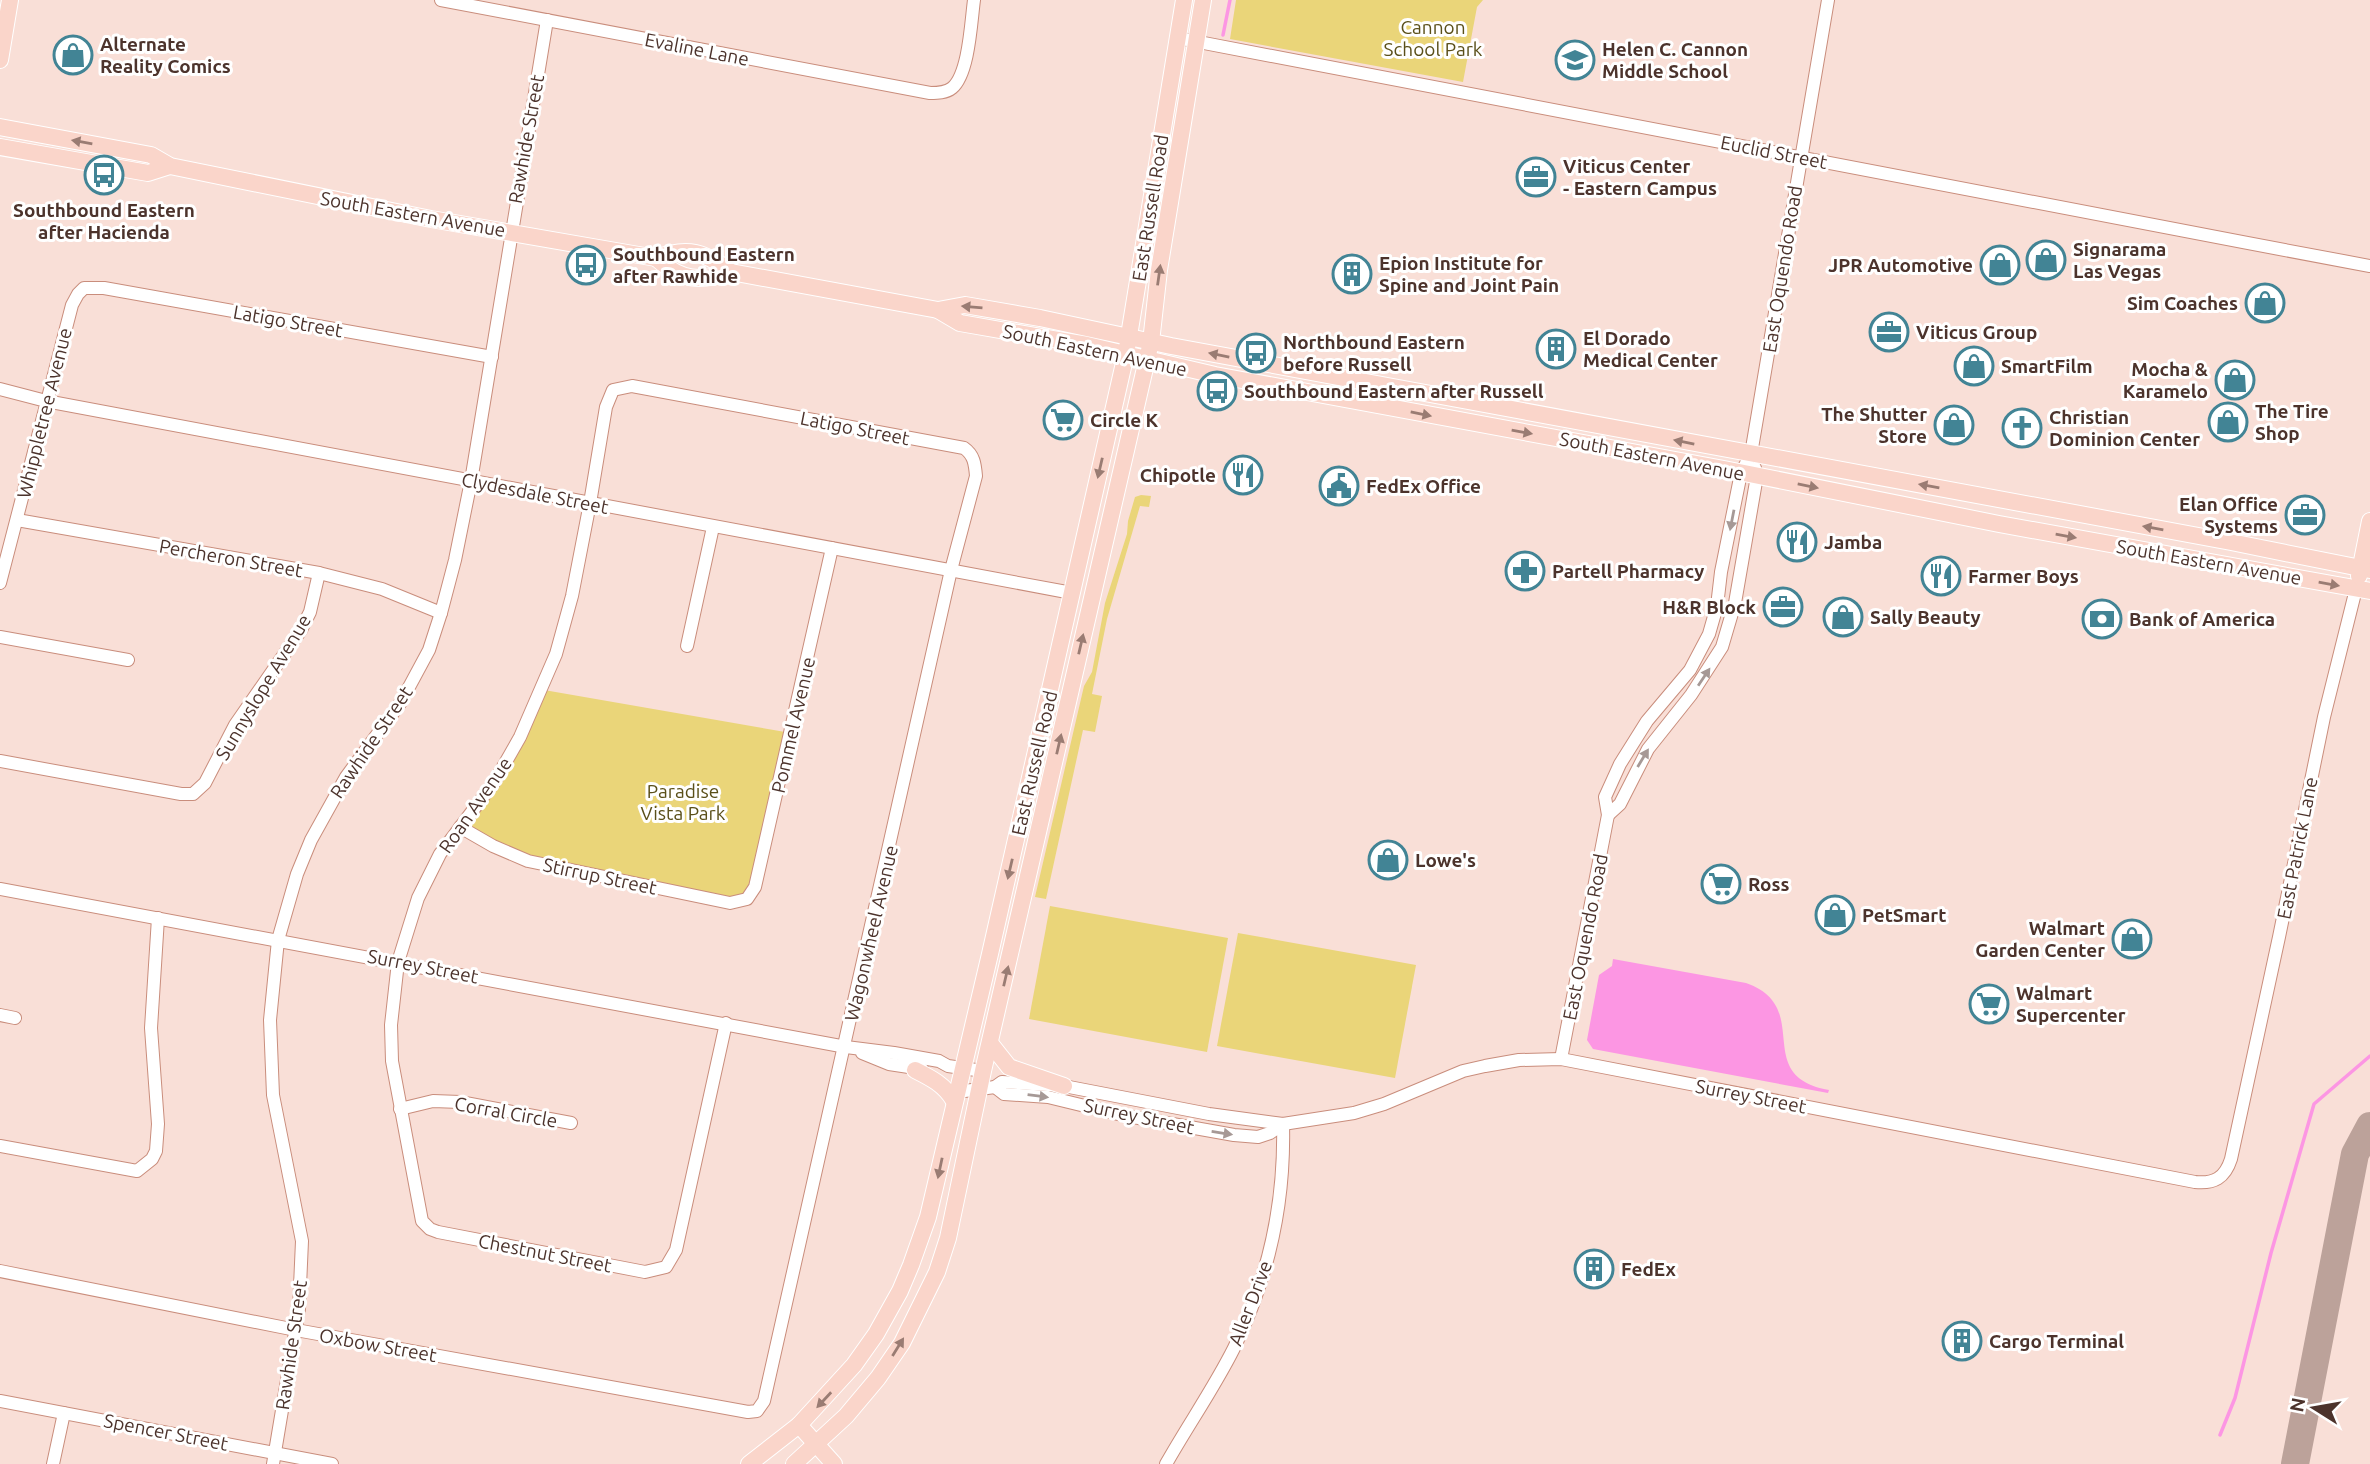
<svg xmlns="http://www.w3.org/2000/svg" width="2370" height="1464" font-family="Ubuntu,sans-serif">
<rect width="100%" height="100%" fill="#f9dfd7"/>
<g fill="#ead579">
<path d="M 1236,0 L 1483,0 L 1477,7 L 1463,82 L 1230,39 Z"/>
<path d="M 1141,495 L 1151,496 L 1149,507 L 1140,506 L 1107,619 L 1092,694 L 1102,696 L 1095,732 L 1083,730 L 1046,899 L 1035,897 L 1084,686 L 1092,672 L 1105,603 L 1127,534 L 1128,521 L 1135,497 Z"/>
<path d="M 544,690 L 791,733 L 754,891 L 741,901 L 557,866 L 502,847 L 464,823 Z"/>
<path d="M 1050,906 L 1228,938 L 1207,1052 L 1029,1019 Z"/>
<path d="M 1238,933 L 1416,965 L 1395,1078 L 1217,1046 Z"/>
</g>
<path fill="#fc96e3" d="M 1613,959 L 1746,983 C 1815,1007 1750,1076 1829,1090 L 1828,1093 L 1593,1049 L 1587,1040 L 1599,975 L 1612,966 Z"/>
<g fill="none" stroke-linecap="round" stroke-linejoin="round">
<g stroke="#fc96e3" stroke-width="3.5">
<path d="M 1223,35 L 1230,0"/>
<path d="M 2220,1435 L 2235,1398 L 2271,1253 L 2314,1104 L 2370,1056"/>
</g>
<path stroke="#bca29a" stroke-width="28" d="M 2295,1464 L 2355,1154 L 2370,1126"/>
<defs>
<g id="minor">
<path d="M 441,0 L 930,93 C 937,93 946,93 952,88 C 969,74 971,22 974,0"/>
<path d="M 1178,38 C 1575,112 1972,192 2370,266"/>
<path d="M 0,389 L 46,401 L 1072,593"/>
<path d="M 17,520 L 319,573 L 382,589 L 441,613"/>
<path d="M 0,583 L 72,305 L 78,294 L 84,288 L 104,288 L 492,357"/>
<path d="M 0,637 L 128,660"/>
<path d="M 687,646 L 713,527"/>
<path d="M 0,761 L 181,794 L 193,794 L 205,783 L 235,725 L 301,630 L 310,612 L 319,573"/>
<path d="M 1608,815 L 1620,804 L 1648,749 L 1691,695 L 1722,647 L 1735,603 L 1757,476 L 1755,468"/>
<path d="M 460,827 L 493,846 L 528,861 L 730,903 L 747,899 L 755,887 L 832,548"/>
<path d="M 0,889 L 846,1047 L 894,1053 L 939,1061 L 948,1066 L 983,1071"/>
<path d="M 0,1015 L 15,1018"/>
<path d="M 862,1053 L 889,1064 L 922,1069"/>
<path d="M 1561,1059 L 1608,815 L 1605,797 L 1620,764 L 1647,721 L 1690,670 L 1709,634 L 1717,606 L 1721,572 L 1741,473 L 1751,454 L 1828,0"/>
<path d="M 995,1087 L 1004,1094 L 1048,1097 L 1122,1115 L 1234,1135 L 1258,1137 L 1270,1133 L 1283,1124"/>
<path d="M 957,1092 L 995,1087 L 1002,1082 L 1064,1086 L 1209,1114 L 1283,1124 L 1354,1113 L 1384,1104 L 1463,1071 L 1485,1066 L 1519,1060 L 1561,1059 L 2195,1182 C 2214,1184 2225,1178 2231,1159 L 2279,937 L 2324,717 L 2356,589"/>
<path d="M 400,1109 L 433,1101 L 460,1102 L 571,1123"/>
<path d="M 0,1146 L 137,1171 L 152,1159 L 156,1151 L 158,1124 L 151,1028 L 158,918"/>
<path d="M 0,1271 L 296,1330 L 748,1412 L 757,1411 L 764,1401 L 951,570 L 976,476 C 975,464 974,455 964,448 L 632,386 L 613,390 L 606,407 L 590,503 L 572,596 L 556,654 L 520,737 L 495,781 L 440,854 L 418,898 L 398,962 L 391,1025 L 392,1061 L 422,1221 L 430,1229 L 438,1232 L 645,1272 L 666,1267 L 676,1250 L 726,1023"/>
<path d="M 0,1401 L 332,1464"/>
<path d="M 53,1464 L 64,1413"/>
<path d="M 273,1464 L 299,1309 L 302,1241 L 273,1095 L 270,1020 L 278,940 L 297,874 L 311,840 L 346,777 L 401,702 L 429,650 L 441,613 L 455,560 L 471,481 L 547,20"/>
<path d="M 1166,1464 C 1188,1425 1214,1388 1234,1348 C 1268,1279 1285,1202 1283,1124"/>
</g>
<g id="major">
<path d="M 0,60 L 10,0"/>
<path d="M 0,127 L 151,155 L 170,166 L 431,219 L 656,258 C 688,246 705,252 731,272"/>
<path d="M 0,147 L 148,173 L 170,166"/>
<path d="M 656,258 C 681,281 700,282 731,272 L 938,310 L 965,305 L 1040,318 L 1171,346 L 2231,542 L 2370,570"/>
<path d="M 938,310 L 960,323 L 1087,345 L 1215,375 L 1724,469 L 1999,524 L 2370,591"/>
<path d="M 2359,576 L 2370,521"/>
<path d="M 990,1043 L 1009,1067 L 1064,1086"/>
<path d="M 915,1070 C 931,1078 945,1085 954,1101"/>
<path d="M 799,1425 L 834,1464"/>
<path d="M 749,1464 L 799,1425 L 854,1365 L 876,1334 L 900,1291 L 911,1265 L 928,1217 L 990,954 L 1126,354 L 1184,0"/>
<path d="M 794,1464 L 846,1416 L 878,1378 L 902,1343 L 937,1272 L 948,1238 L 983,1071 L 1151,342 L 1159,270 L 1203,0"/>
</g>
</defs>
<use href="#minor" stroke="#c98d7c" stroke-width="14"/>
<use href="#major" stroke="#fff" stroke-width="18"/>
<use href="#minor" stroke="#fff" stroke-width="12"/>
<use href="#major" stroke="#fad5ca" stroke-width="16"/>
</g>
<defs><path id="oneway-solid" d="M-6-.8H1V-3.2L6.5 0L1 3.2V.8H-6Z" transform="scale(1.75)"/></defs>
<g fill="#9a7c73">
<use href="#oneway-solid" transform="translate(82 142) rotate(-170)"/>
<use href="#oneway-solid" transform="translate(1159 275) rotate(-82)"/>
<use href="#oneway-solid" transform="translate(972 307) rotate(-175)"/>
<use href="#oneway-solid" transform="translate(1219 355) rotate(-169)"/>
<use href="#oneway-solid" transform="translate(1421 414) rotate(11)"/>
<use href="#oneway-solid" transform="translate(1522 432) rotate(10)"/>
<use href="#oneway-solid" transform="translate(1684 442) rotate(-169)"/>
<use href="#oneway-solid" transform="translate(1100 468) rotate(103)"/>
<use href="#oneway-solid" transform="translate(1808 486) rotate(11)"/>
<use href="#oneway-solid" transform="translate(1929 486) rotate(-170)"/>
<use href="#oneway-solid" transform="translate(2153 528) rotate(-170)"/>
<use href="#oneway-solid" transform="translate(2066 536) rotate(10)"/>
<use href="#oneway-solid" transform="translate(2329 584) rotate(10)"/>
<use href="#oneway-solid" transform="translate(1081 644) rotate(-77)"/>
<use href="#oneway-solid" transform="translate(1059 744) rotate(-77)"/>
<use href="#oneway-solid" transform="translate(1010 869) rotate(103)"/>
<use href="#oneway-solid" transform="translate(1006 976) rotate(-77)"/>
<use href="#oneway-solid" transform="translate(940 1168) rotate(102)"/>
<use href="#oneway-solid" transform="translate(898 1347) rotate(-58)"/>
<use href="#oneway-solid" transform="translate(824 1400) rotate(133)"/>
</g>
<g fill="#a69996">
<use href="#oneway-solid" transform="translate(1732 520) rotate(101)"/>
<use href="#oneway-solid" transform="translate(1704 677) rotate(-56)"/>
<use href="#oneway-solid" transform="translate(1643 758) rotate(-59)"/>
<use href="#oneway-solid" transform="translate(1038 1096) rotate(7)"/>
<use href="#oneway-solid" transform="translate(1222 1133) rotate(9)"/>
</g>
<defs>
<symbol id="shop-ring" viewBox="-11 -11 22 22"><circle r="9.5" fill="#fff" stroke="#428495" stroke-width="1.5"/><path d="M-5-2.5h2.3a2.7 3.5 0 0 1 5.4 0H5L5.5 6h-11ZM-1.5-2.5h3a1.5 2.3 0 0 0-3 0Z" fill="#428495"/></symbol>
<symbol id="school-ring" viewBox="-11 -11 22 22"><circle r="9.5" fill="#fff" stroke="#428495" stroke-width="1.5"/><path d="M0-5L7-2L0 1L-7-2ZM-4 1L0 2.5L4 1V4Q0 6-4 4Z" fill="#428495"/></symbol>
<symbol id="bus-ring" viewBox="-11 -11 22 22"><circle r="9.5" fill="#fff" stroke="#428495" stroke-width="1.5"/><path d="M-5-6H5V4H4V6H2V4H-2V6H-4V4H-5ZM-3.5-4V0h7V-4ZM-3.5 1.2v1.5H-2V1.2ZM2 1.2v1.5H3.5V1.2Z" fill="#428495"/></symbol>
<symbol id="office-ring" viewBox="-11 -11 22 22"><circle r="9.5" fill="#fff" stroke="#428495" stroke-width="1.5"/><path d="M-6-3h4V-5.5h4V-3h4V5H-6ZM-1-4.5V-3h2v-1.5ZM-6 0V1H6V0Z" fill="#428495"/></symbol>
<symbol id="building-ring" viewBox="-11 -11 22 22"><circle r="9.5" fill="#fff" stroke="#428495" stroke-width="1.5"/><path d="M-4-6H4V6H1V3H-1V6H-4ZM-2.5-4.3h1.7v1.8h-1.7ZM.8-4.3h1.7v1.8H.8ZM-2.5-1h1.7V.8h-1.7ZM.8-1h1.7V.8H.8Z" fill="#428495"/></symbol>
<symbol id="supermarket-ring" viewBox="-11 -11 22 22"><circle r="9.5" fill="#fff" stroke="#428495" stroke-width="1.5"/><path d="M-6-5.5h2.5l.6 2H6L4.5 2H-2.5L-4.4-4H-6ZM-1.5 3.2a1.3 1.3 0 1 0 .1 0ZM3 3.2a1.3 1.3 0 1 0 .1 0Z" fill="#428495"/></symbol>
<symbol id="church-ring" viewBox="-11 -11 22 22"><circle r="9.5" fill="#fff" stroke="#428495" stroke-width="1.5"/><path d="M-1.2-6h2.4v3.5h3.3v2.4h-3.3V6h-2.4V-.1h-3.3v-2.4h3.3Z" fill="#428495"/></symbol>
<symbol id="restaurant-ring" viewBox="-11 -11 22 22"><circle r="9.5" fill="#fff" stroke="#428495" stroke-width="1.5"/><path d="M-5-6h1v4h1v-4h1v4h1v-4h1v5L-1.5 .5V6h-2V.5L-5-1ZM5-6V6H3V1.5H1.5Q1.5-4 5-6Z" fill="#428495"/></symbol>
<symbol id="civic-ring" viewBox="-11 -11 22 22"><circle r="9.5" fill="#fff" stroke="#428495" stroke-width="1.5"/><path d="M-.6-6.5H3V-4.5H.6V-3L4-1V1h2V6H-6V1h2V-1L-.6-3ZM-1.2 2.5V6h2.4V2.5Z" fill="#428495"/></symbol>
<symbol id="pharmacy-ring" viewBox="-11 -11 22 22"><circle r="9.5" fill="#fff" stroke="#428495" stroke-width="1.5"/><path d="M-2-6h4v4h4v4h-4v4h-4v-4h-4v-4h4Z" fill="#428495"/></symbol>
<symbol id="bank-ring" viewBox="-11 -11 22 22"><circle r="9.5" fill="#fff" stroke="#428495" stroke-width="1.5"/><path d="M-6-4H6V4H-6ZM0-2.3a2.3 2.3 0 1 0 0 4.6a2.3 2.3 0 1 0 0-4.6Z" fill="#428495"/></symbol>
</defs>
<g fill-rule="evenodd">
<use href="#shop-ring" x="51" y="33" width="44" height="44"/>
<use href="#school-ring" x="1553" y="38" width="44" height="44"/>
<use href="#bus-ring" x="82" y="153" width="44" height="44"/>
<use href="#office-ring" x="1514" y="155" width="44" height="44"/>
<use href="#shop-ring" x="2024" y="238" width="44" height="44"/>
<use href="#bus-ring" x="564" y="243" width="44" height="44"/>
<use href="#shop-ring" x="1978" y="243" width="44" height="44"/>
<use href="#building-ring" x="1330" y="252" width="44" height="44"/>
<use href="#shop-ring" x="2243" y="281" width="44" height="44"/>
<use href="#office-ring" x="1867" y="310" width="44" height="44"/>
<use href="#building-ring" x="1534" y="327" width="44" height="44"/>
<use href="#bus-ring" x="1234" y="331" width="44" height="44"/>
<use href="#shop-ring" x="1952" y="344" width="44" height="44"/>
<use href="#shop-ring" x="2213" y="358" width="44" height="44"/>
<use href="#bus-ring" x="1195" y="369" width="44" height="44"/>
<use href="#supermarket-ring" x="1041" y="398" width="44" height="44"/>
<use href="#shop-ring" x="2206" y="400" width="44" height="44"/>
<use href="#shop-ring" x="1932" y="403" width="44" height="44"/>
<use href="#church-ring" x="2000" y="406" width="44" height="44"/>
<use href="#restaurant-ring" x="1221" y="453" width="44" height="44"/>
<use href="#civic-ring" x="1317" y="464" width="44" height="44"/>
<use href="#office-ring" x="2283" y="493" width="44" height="44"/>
<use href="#restaurant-ring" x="1775" y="520" width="44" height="44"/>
<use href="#pharmacy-ring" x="1503" y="549" width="44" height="44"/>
<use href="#restaurant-ring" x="1919" y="554" width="44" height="44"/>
<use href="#office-ring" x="1761" y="585" width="44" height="44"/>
<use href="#shop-ring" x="1821" y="595" width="44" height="44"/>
<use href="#bank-ring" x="2080" y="597" width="44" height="44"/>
<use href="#shop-ring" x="1366" y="838" width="44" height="44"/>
<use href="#supermarket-ring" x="1699" y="862" width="44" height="44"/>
<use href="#shop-ring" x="1813" y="893" width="44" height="44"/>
<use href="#shop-ring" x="2110" y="917" width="44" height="44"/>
<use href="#supermarket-ring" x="1967" y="982" width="44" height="44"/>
<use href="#building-ring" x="1572" y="1247" width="44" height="44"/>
<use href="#building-ring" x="1940" y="1319" width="44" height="44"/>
</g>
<g text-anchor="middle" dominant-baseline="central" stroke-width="6" stroke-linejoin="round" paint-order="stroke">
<g font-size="19" fill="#5a4f19" stroke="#fff">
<text x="1433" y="27">Cannon<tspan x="1433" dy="22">School Park</tspan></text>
<text x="683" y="791">Paradise<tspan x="683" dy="22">Vista Park</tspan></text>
</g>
<g font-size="19" font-weight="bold" fill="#4c332c" stroke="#fff" text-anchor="start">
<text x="100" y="44">Alternate<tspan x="100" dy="22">Reality Comics</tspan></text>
<text x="1602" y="49">Helen C. Cannon<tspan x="1602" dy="22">Middle School</tspan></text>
<text x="1563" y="166">Viticus Center<tspan x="1563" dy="22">- Eastern Campus</tspan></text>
<text x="104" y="210" text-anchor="middle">Southbound Eastern<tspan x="104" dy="22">after Hacienda</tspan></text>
<text x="2073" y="249">Signarama<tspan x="2073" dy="22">Las Vegas</tspan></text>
<text x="613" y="254">Southbound Eastern<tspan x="613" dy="22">after Rawhide</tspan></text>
<text x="1379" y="263">Epion Institute for<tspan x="1379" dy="22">Spine and Joint Pain</tspan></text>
<text x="1973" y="265" text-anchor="end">JPR Automotive</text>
<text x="2238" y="303" text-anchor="end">Sim Coaches</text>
<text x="1916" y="332">Viticus Group</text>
<text x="1583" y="338">El Dorado<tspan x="1583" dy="22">Medical Center</tspan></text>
<text x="1283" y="342">Northbound Eastern<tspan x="1283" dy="22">before Russell</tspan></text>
<text x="2001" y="366">SmartFilm</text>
<text x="2208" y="369" text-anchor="end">Mocha &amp;<tspan x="2208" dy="22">Karamelo</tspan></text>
<text x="1244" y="391">Southbound Eastern after Russell</text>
<text x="2255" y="411">The Tire<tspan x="2255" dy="22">Shop</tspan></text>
<text x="1927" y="414" text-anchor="end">The Shutter<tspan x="1927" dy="22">Store</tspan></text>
<text x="2049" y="417">Christian<tspan x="2049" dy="22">Dominion Center</tspan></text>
<text x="1090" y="420">Circle K</text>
<text x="1216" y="475" text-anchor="end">Chipotle</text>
<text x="1366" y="486">FedEx Office</text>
<text x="2278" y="504" text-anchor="end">Elan Office<tspan x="2278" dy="22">Systems</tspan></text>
<text x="1824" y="542">Jamba</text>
<text x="1552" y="571">Partell Pharmacy</text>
<text x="1968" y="576">Farmer Boys</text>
<text x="1756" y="607" text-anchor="end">H&amp;R Block</text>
<text x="1870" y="617">Sally Beauty</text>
<text x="2129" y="619">Bank of America</text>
<text x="1415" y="860">Lowe's</text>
<text x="1748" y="884">Ross</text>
<text x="1862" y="915">PetSmart</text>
<text x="2105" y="928" text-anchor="end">Walmart<tspan x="2105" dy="22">Garden Center</tspan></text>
<text x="2016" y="993">Walmart<tspan x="2016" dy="22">Supercenter</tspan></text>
<text x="1621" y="1269">FedEx</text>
<text x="1989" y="1341">Cargo Terminal</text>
</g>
<g font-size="19" fill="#4c332c" stroke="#fff">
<text transform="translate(697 49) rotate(11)">Evaline Lane</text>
<text transform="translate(526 139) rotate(-80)">Rawhide Street</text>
<text transform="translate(1774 152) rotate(11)">Euclid Street</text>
<text transform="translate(1150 208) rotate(-81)">East Russell Road</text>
<text transform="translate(413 214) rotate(10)">South Eastern Avenue</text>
<text transform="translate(1782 269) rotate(-81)">East Oquendo Road</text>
<text transform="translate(288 321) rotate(10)">Latigo Street</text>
<text transform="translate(1095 350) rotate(12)">South Eastern Avenue</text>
<text transform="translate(44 413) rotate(-76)">Whippletree Avenue</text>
<text transform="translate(855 428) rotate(11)">Latigo Street</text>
<text transform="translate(1652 456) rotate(11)">South Eastern Avenue</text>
<text transform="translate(535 493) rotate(11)">Clydesdale Street</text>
<text transform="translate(231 558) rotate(10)">Percheron Street</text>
<text transform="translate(2209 562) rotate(10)">South Eastern Avenue</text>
<text transform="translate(263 687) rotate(-59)">Sunnyslope Avenue</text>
<text transform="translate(793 725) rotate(-77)">Pommel Avenue</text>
<text transform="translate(371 742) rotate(-56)">Rawhide Street</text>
<text transform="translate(1034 763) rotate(-77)">East Russell Road</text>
<text transform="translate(475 805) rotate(-55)">Roan Avenue</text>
<text transform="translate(2297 848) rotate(-79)">East Patrick Lane</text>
<text transform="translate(600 876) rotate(12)">Stirrup Street</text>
<text transform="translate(871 933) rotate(-77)">Wagonwheel Avenue</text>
<text transform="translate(1585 937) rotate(-79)">East Oquendo Road</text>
<text transform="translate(423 966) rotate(11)">Surrey Street</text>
<text transform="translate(1751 1096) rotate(11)">Surrey Street</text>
<text transform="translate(506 1112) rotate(10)">Corral Circle</text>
<text transform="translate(1139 1116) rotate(12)">Surrey Street</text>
<text transform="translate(545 1253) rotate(11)">Chestnut Street</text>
<text transform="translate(1250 1303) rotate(-69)">Aller Drive</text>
<text transform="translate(291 1345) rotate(-82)">Rawhide Street</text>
<text transform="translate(378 1345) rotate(10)">Oxbow Street</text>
<text transform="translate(166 1432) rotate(11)">Spencer Street</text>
</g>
</g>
<g transform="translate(2314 1408) rotate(281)" stroke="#ffffff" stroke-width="5" paint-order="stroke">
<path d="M0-5L12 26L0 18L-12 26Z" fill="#4c332c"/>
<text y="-10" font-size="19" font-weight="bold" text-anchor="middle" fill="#4c332c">N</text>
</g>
</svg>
